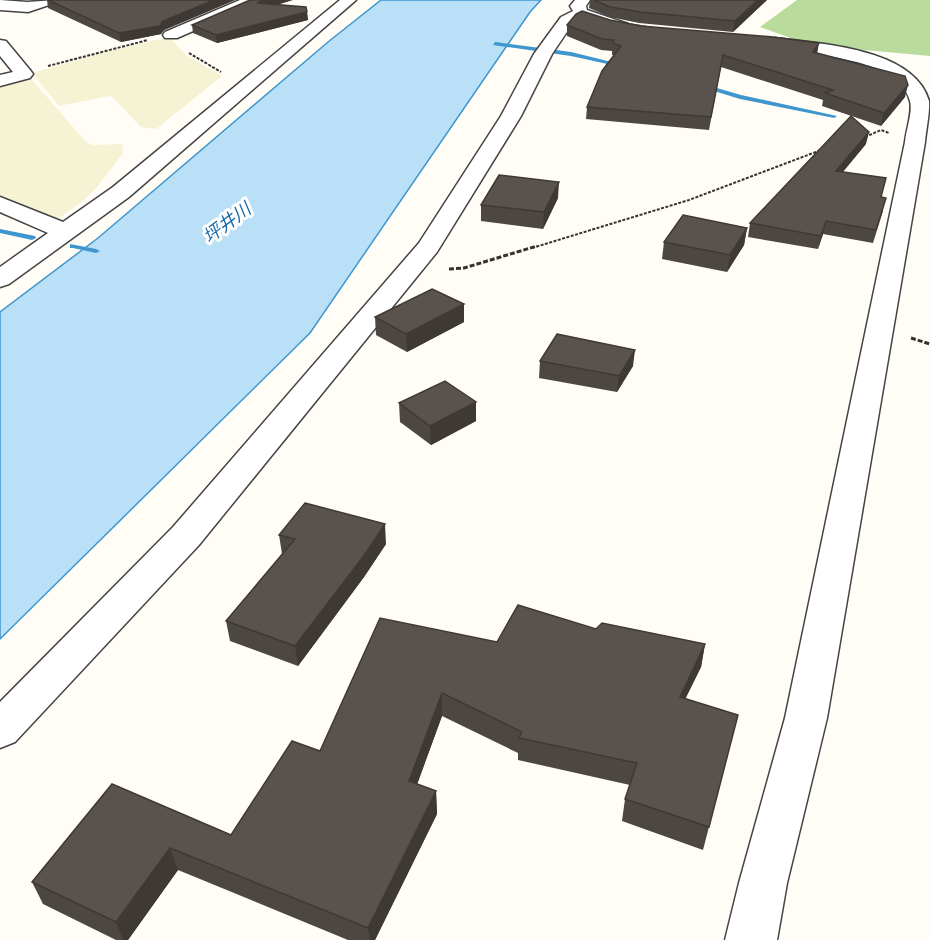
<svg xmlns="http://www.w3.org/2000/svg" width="930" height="940" font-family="'Zilla Slab','Noto Sans JP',serif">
<rect width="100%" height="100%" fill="#fffdf5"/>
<g fill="#f6f3d4">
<path d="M 169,37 L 186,55 L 222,76 L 156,129 L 141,127 L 111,96 L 59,106 L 32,73 L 108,51 Z"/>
<path d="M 28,75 L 86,142 L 93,145 L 122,144 L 123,153 L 98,186 L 82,202 L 59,218 L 45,218 L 0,198 L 0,83 Z"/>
</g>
<path fill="#b9dc9c" d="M 797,0 L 930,0 L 930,56 L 810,45 L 760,27 Z"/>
<path fill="#b9e0f7" stroke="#3f96cf" stroke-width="1.5" d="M 381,0 L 541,0 L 530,12 L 310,333 L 0,639 L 0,312 L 98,238 L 328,42 Z"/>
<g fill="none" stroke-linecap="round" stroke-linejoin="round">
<g fill="#3f96cf" fill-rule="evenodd">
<path d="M 495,42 L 571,52 L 624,65 L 621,67 L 571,56 L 493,45 Z"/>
<path d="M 703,84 L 741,95 L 837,116 L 834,118 L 740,99 L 701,87 L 700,86 Z"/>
<path d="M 0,229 L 35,236 L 36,238 L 32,240 L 0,233 Z"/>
<path d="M 70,244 L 96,249 L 100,251 L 96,253 L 73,248 L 70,248 Z"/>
</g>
<defs>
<g id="minor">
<path d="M 0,0 L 27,2 L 57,0 L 55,3 L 28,12 L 0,10 Z"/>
<path d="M 240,0 L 260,0 L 258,3 L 177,38 L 165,38 L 163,35 L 165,32 Z"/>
<path d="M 340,0 L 356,0 L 129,197 L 9,284 L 0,287 L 0,267 L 48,233 L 0,212 L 0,197 L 63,222 L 113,187 Z"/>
<path d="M 575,0 L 590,0 L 586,6 L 587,10 L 628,24 L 630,27 L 622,32 L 581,19 L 573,23 L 552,54 L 521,116 L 437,252 L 199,545 L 15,742 L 0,748 L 0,702 L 173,527 L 419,243 L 501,116 L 534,54 L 561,17 L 573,11 L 570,6 Z"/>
<path d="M 775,38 C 820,44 914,48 929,101 C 930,112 926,130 925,142 L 827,718 L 787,883 L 777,940 L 725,940 L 739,883 L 785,718 L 905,142 C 906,130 913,112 910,101 C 898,55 807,56 769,47 L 767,43 Z"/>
<path d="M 0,40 L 6,41 L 30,70 L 33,74 L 30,78 L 0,86 L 0,75 L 13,72 L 0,56 Z"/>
</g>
</defs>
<use href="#minor" stroke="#444" stroke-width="3"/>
<g stroke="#333" stroke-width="2" stroke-dasharray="3 1.5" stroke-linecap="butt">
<path d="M 189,53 L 221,72"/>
<path d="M 48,66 L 148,40"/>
<path d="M 865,137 L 881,130 L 889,133"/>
<path d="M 532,248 L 689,200 L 821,150"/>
</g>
<g stroke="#333" stroke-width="3" stroke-dasharray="5 2" stroke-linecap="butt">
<path d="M 449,269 L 464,268 L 537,246"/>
<path d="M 911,338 L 930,344"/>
</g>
<use href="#minor" fill="#fff" fill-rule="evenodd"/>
</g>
<g fill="#4d4742">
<path d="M 47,0 L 235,0 L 164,30 L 161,34 L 121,42 L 48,8 Z"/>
<path d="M 590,0 L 767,0 L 733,32 L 639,23 L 610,17 L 589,8 Z"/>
<path d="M 279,5 L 306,7 L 308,20 L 217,43 L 193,33 L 192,25 Z"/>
<path d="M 610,20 L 817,53 L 905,97 L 881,126 L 822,106 L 823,100 L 721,67 L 709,130 L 586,119 L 587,107 L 614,55 L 612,55 L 612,51 L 601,50 L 567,36 L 567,25 Z"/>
<path d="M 866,144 L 843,172 L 881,197 L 883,211 L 873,243 L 823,234 L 818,249 L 748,237 L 750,223 Z"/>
<path d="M 558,198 L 543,229 L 481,221 L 481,205 Z"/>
<path d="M 747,228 L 744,245 L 727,272 L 662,259 L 664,242 Z"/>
<path d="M 464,304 L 464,322 L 407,352 L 376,335 L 375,317 Z"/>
<path d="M 540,361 L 633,366 L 617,392 L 539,378 Z"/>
<path d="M 476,402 L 476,421 L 431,445 L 400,422 L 399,403 Z"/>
<path d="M 279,535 L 386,544 L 364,577 L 298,666 L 230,641 L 226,621 L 282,554 Z"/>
<path d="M 596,629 L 705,644 L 701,667 L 685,699 L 738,715 L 703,850 L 622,821 L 625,799 L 630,785 L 518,760 L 518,753 L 442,716 L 417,784 L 436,791 L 437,814 L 375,940 L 348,940 L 178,870 L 128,940 L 116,940 L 43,904 L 32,882 L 112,784 L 231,835 L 320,751 L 497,642 Z"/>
</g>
<g fill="#3f3936">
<path d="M 214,0 L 235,0 L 164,30 L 161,34 L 121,42 L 119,33 Z"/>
<path d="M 266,0 L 293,0 L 258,11 L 257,3 Z"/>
<path d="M 758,0 L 767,0 L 733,32 L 735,21 Z"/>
<path d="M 307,12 L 308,20 L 217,43 L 216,35 Z"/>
<path d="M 819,43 L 817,54 L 813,52 Z"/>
<path d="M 908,85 L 905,97 L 881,126 L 884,113 Z"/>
<path d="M 869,132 L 866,144 L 833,183 L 836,171 Z"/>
<path d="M 559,182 L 558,198 L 543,229 L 544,212 Z"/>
<path d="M 826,221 L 823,234 L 818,249 L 821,236 Z"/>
<path d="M 747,228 L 744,245 L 727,272 L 730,255 Z"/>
<path d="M 464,304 L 464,322 L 407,352 L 406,334 Z"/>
<path d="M 635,350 L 633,366 L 617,392 L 619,376 Z"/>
<path d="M 476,402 L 476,421 L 431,445 L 430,426 Z"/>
<path d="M 385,524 L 386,544 L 364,577 L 298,666 L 295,646 Z"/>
<path d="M 705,644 L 701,667 L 675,720 L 680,697 Z"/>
<path d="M 442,693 L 442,716 L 410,804 L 409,781 Z"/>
<path d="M 436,791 L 437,814 L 375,940 L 370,940 L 368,928 Z"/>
<path d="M 170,848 L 178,870 L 128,940 L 123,940 L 116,922 Z"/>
</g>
<g fill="#5a524d" stroke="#3f3936" stroke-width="1.5">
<path d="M 48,0 L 214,0 L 163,21 L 160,26 L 119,33 Z"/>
<path d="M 250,0 L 266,0 L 257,3 L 306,7 L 307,12 L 216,35 L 192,25 Z"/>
<path d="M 594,0 L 758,0 L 735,21 L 640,12 L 610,7 Z"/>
<path d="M 582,11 L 610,20 L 641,26 L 773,37 L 819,43 L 813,52 L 905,76 L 908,85 L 884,113 L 825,93 L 833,90 L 723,55 L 711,117 L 587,107 L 602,71 L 621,46 L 613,43 L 614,40 L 602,39 L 567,25 L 576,14 Z"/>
<path d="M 851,116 L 869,132 L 836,171 L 886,178 L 881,197 L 886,198 L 876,230 L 826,221 L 821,236 L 750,223 Z"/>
<path d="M 499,175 L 559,182 L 544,212 L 481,205 Z"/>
<path d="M 683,215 L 747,228 L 730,255 L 664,242 Z"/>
<path d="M 432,289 L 464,304 L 406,334 L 375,317 Z"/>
<path d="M 557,334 L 635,350 L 619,376 L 540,361 Z"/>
<path d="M 445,381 L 476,402 L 430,426 L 399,403 Z"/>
<path d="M 305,503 L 385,524 L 363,557 L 295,646 L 226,621 L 295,539 L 279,535 Z"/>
<path d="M 518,605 L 596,629 L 602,623 L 705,644 L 680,697 L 738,715 L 709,827 L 625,799 L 637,763 L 519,738 L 522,732 L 442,693 L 409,781 L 436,791 L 368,928 L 170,848 L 116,922 L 32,882 L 112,784 L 231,835 L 292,741 L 320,751 L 380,618 L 497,642 Z"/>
</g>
<g text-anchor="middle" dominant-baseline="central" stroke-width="6" stroke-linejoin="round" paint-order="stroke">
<g font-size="18" font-style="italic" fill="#1768a6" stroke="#fff">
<text transform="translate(227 223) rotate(-37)">坪井川</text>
</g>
</g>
</svg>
